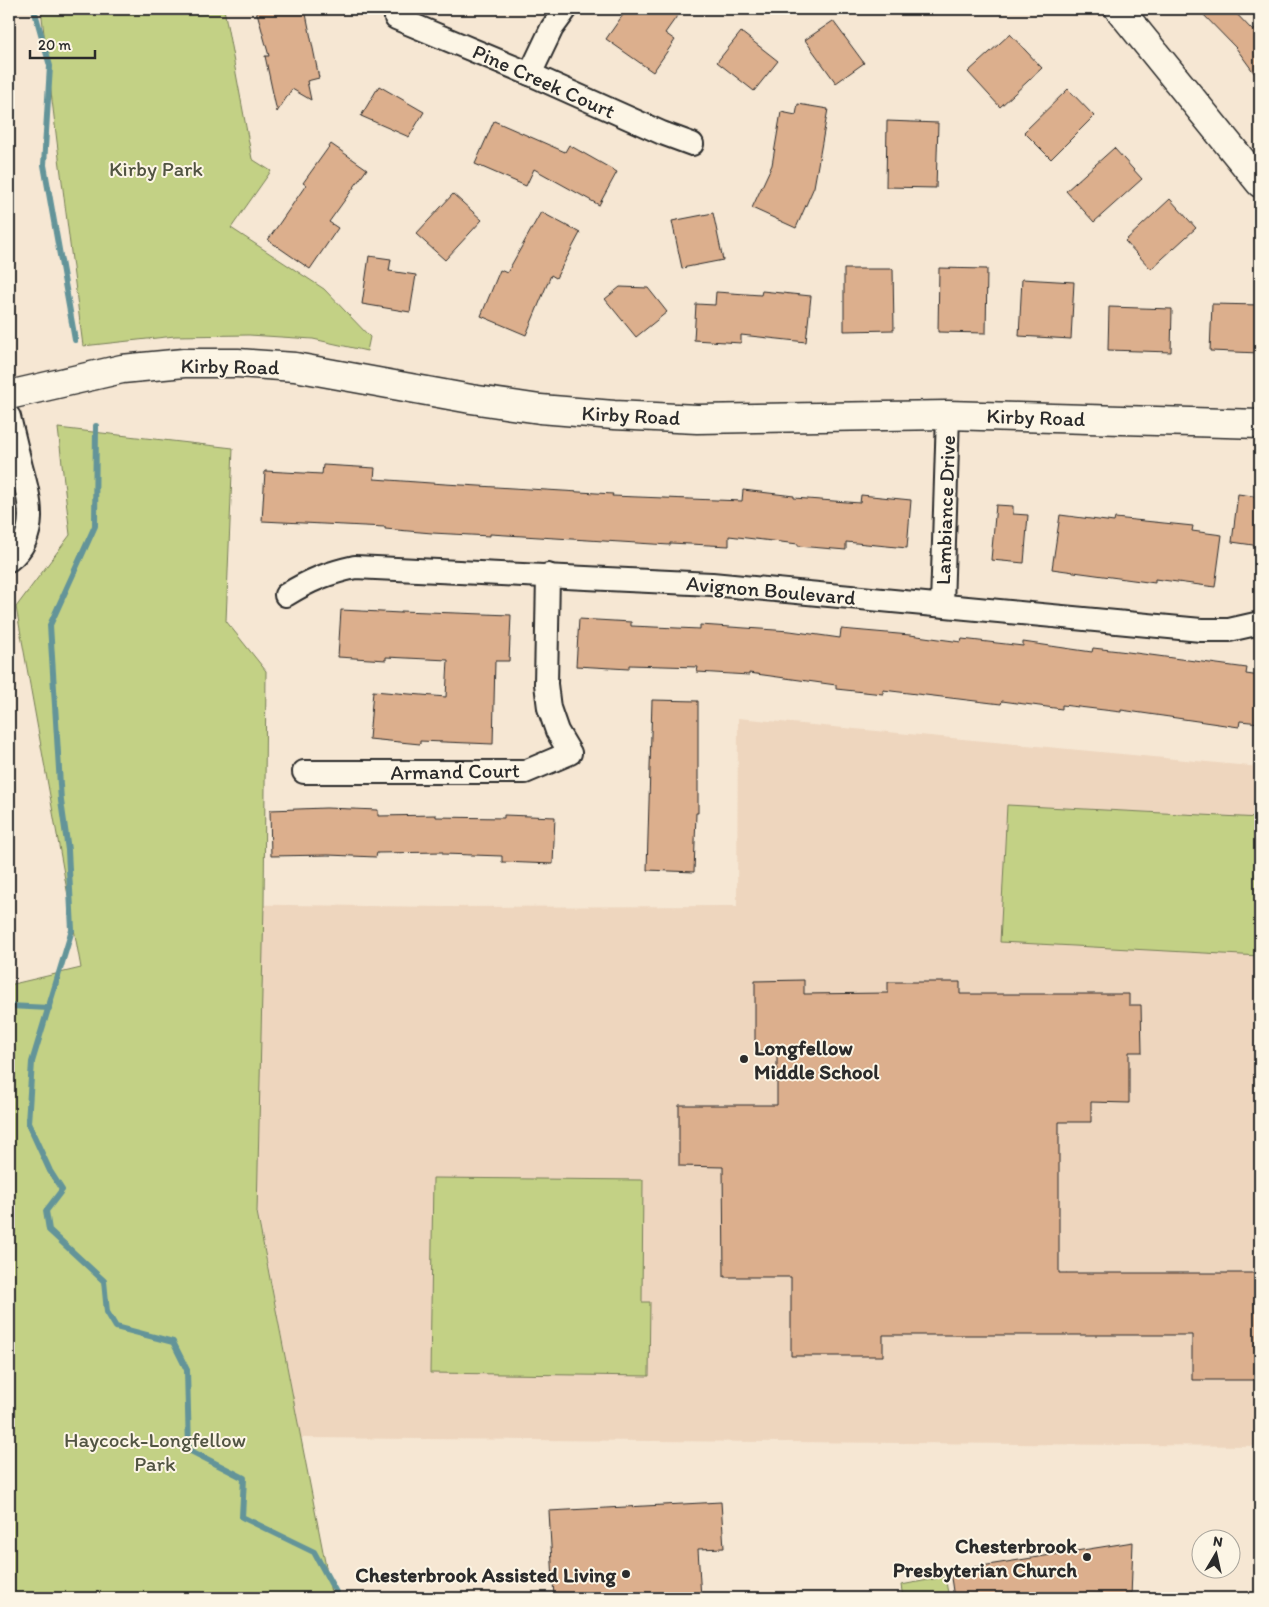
<svg xmlns="http://www.w3.org/2000/svg" width="1269" height="1607" font-family="Itim,sans-serif">
<rect width="100%" height="100%" fill="#f6e7d3"/>
<filter id="ink" filterUnits="userSpaceOnUse"><feTurbulence type="fractalNoise" baseFrequency=".02" numOctaves="2"/><feDisplacementMap in="SourceGraphic" scale="10" xChannelSelector="R" yChannelSelector="G"/><feConvolveMatrix kernelMatrix="1 2 1 2 8 2 1 2 1" color-interpolation-filters="sRGB"/></filter>
<g filter="url(#ink)">
<path fill="#eed6be" d="M 738,718 L 1260,767 L 1260,1446 L 301,1438 L 199,904 L 446,907 L 737,906 Z"/>
<g fill="#c3d185" stroke="#777e58">
<path d="M 41,9 L 224,9 L 252,159 L 271,171 L 231,228 L 324,289 L 370,337 L 367,351 L 313,339 L 249,335 L 175,336 L 83,346 L 59,158 Z"/>
<path d="M 58,428 L 233,448 L 226,621 L 266,671 L 264,904 L 257,1212 L 332,1598 L 9,1598 L 9,985 L 81,968 L 16,607 L 70,535 Z"/>
<path d="M 1007,805 L 1260,818 L 1260,956 L 1000,942 Z"/>
<path d="M 433,1178 L 643,1180 L 642,1302 L 650,1302 L 649,1376 L 430,1373 Z"/>
<path d="M 945,1577 L 949,1598 L 903,1598 L 901,1585 Z"/>
</g>
<g fill="none" stroke-linecap="round" stroke-linejoin="round">
<g stroke="#639499" stroke-width="6">
<path d="M 34,9 L 50,66 L 44,165 L 75,340"/>
<path d="M 96,426 L 95,526 L 50,625 L 61,801 L 68,850 L 72,930 L 32,1062 L 28,1123 L 50,1171 L 62,1190 L 46,1211 L 49,1230 L 104,1281 L 107,1312 L 116,1327 L 173,1342 L 187,1370 L 189,1450 L 244,1478 L 242,1517 L 314,1552 L 339,1598"/>
<path d="M 9,1006 L 49,1008"/>
</g>
</g>
<g fill="#dcaf8d" stroke="#2b2b2b">
<path d="M 256,9 L 305,9 L 319,78 L 307,81 L 311,100 L 292,89 L 277,112 L 265,56 L 269,56 Z"/>
<path d="M 627,9 L 682,9 L 665,33 L 675,40 L 653,72 L 606,39 Z"/>
<path d="M 1198,9 L 1232,9 L 1253,31 L 1260,25 L 1260,81 L 1236,48 Z"/>
<path d="M 833,21 L 864,63 L 836,83 L 805,40 Z"/>
<path d="M 741,32 L 778,61 L 754,91 L 717,62 Z"/>
<path d="M 1010,34 L 1042,68 L 1000,107 L 968,72 Z"/>
<path d="M 379,86 L 424,112 L 409,137 L 361,116 Z"/>
<path d="M 1068,89 L 1094,116 L 1051,159 L 1024,132 Z"/>
<path d="M 798,104 L 828,109 L 814,187 L 796,228 L 752,208 L 772,165 L 781,112 L 796,115 Z"/>
<path d="M 494,121 L 565,152 L 569,145 L 617,172 L 599,205 L 534,169 L 526,186 L 475,164 Z"/>
<path d="M 887,121 L 938,123 L 936,188 L 886,187 Z"/>
<path d="M 331,144 L 367,169 L 329,222 L 338,228 L 310,269 L 268,240 L 306,185 L 303,183 Z"/>
<path d="M 1114,148 L 1142,179 L 1094,222 L 1066,191 Z"/>
<path d="M 453,194 L 482,220 L 445,260 L 416,234 Z"/>
<path d="M 1170,199 L 1196,228 L 1151,269 L 1125,241 Z"/>
<path d="M 541,212 L 580,233 L 556,278 L 551,275 L 526,335 L 481,316 L 500,270 L 507,273 Z"/>
<path d="M 713,213 L 723,260 L 682,268 L 672,221 Z"/>
<path d="M 369,256 L 391,259 L 389,271 L 416,275 L 410,312 L 362,304 Z"/>
<path d="M 939,268 L 987,269 L 986,333 L 938,332 Z"/>
<path d="M 844,269 L 893,269 L 894,330 L 844,331 Z"/>
<path d="M 1022,279 L 1074,282 L 1071,339 L 1019,336 Z"/>
<path d="M 620,287 L 648,288 L 667,312 L 636,337 L 605,299 Z"/>
<path d="M 762,291 L 811,296 L 806,342 L 741,335 L 741,343 L 694,340 L 696,304 L 715,305 L 716,292 L 761,295 Z"/>
<path d="M 1212,304 L 1260,305 L 1259,353 L 1210,351 Z"/>
<path d="M 1109,307 L 1172,309 L 1171,352 L 1108,350 Z"/>
<path d="M 323,465 L 375,468 L 374,479 L 445,484 L 613,494 L 612,496 L 742,501 L 743,490 L 794,496 L 794,498 L 860,503 L 861,495 L 911,500 L 907,548 L 846,542 L 846,550 L 798,546 L 798,544 L 729,536 L 729,546 L 670,543 L 670,545 L 653,544 L 490,534 L 490,536 L 432,533 L 385,529 L 385,527 L 262,521 L 265,471 L 322,474 Z"/>
<path d="M 1238,494 L 1260,497 L 1260,546 L 1232,542 Z"/>
<path d="M 996,505 L 1013,506 L 1013,514 L 1028,515 L 1024,563 L 991,560 Z"/>
<path d="M 1060,515 L 1114,522 L 1115,518 L 1193,526 L 1192,531 L 1222,535 L 1215,587 L 1155,579 L 1155,583 L 1052,569 Z"/>
<path d="M 341,610 L 401,613 L 401,611 L 511,615 L 509,661 L 495,661 L 493,744 L 420,741 L 420,744 L 369,739 L 373,691 L 446,697 L 448,660 L 386,657 L 386,660 L 338,657 Z"/>
<path d="M 579,619 L 631,622 L 631,626 L 700,629 L 700,625 L 790,631 L 840,638 L 841,629 L 910,635 L 961,642 L 962,639 L 1023,646 L 1023,642 L 1092,652 L 1093,648 L 1128,652 L 1247,668 L 1246,674 L 1260,676 L 1260,723 L 1240,721 L 1239,727 L 1121,710 L 1121,712 L 1062,705 L 1062,709 L 1002,701 L 1001,704 L 883,690 L 883,694 L 836,689 L 836,685 L 749,673 L 749,675 L 697,672 L 698,667 L 629,665 L 629,669 L 576,666 Z"/>
<path d="M 652,700 L 698,701 L 698,813 L 696,813 L 694,872 L 647,870 Z"/>
<path d="M 326,808 L 378,810 L 378,816 L 436,815 L 436,817 L 504,818 L 504,815 L 555,817 L 553,864 L 502,862 L 502,856 L 443,854 L 443,852 L 377,853 L 376,857 L 328,855 L 271,856 L 270,810 Z"/>
<path d="M 804,980 L 804,994 L 888,993 L 888,982 L 960,982 L 960,994 L 1129,994 L 1129,1005 L 1141,1005 L 1142,1052 L 1129,1052 L 1129,1103 L 1091,1102 L 1091,1122 L 1059,1122 L 1059,1273 L 1260,1273 L 1260,1380 L 1192,1380 L 1192,1335 L 883,1335 L 883,1356 L 791,1356 L 791,1277 L 724,1277 L 723,1167 L 679,1166 L 679,1105 L 777,1105 L 777,1052 L 755,1052 L 755,981 Z"/>
<path d="M 721,1502 L 724,1548 L 698,1549 L 701,1598 L 554,1598 L 549,1511 Z"/>
<path d="M 1133,1542 L 1131,1598 L 954,1598 L 950,1571 Z"/>
</g>
<g fill="none" stroke-linecap="round" stroke-linejoin="round">
<defs>
<g id="street">
<path d="M 396,18 L 530,74 L 662,133 L 692,144"/>
<path d="M 530,74 L 552,28 L 566,9"/>
<path d="M 9,417 C 13,434 17,450 21,467 C 30,499 40,536 9,560"/>
<path d="M 286,595 C 310,580 328,573 355,567 L 712,584 L 1201,630 L 1229,630 L 1260,623"/>
<path d="M 942,605 L 948,415"/>
<path d="M 304,772 L 525,772 L 570,753 L 557,731 L 549,708 L 546,684 L 548,575"/>
</g>
<g id="secondary">
<path d="M 1119,9 L 1260,183"/>
<path d="M 9,395 L 122,369 L 184,363 L 238,363 L 295,367 L 471,399 L 540,409 L 614,415 L 697,419 L 948,415 L 1260,424"/>
</g>
</defs>
<use href="#street" stroke="#2b2b2b" stroke-width="26"/>
<use href="#secondary" stroke="#2b2b2b" stroke-width="31"/>
<use href="#street" stroke="#fcf5e5" stroke-width="22"/>
<use href="#secondary" stroke="#fcf5e5" stroke-width="28"/>
</g>
</g>
<g fill="#2b2b2b" stroke="#fcf5e5" stroke-width="2">
<circle cx="744" cy="1059" r="5"/>
<circle cx="1087" cy="1557" r="5"/>
<circle cx="626" cy="1574" r="5"/>
</g>
<g text-anchor="middle" dominant-baseline="central" stroke-width="4" stroke-linejoin="round" paint-order="stroke">
<g font-size="21" fill="#2b2b2b" stroke="#fcf5e5">
<text transform="translate(544 81) rotate(24)">Pine Creek Court</text>
<text transform="translate(230 366) rotate(1)">Kirby Road</text>
<text transform="translate(631 415) rotate(3)">Kirby Road</text>
<text transform="translate(1036 417) rotate(2)">Kirby Road</text>
<text transform="translate(945 510) rotate(-88)">Lambiance Drive</text>
<text transform="translate(771 590) rotate(5)">Avignon Boulevard</text>
<text transform="translate(455 771) rotate(-1)">Armand Court</text>
</g>
<g font-size="21" fill="#515442" stroke="#fcf5e5">
<text x="156" y="168">Kirby Park</text>
<text x="155" y="1439">Haycock-Longfellow<tspan x="155" dy="24">Park</tspan></text>
</g>
<g font-size="21" font-weight="bold" fill="#2b2b2b" stroke="#fcf5e5" text-anchor="end">
<text x="754" y="1047" text-anchor="start">Longfellow<tspan x="754" dy="24">Middle School</tspan></text>
<text x="1077" y="1545">Chesterbrook<tspan x="1077" dy="24">Presbyterian Church</tspan></text>
<text x="616" y="1574">Chesterbrook Assisted Living</text>
</g>
</g>
<rect width="1269" height="1607" fill="none" stroke="#fcf5e5" stroke-width="30"/>
<rect x="15" y="15" width="1239" height="1577" fill="none" stroke="#2b2b2b" stroke-width="2" filter="url(#ink)"/>
<g transform="translate(1216 1554) rotate(9)"><circle r="24" fill="#fcf5e5" stroke="#a8a49b"/>
<path d="M0-4L9 19L0 12L-9 19Z" fill="#2b2b2b"/>
<text y="-8" font-size="14" font-weight="bold" text-anchor="middle" fill="#2b2b2b">N</text>
</g>
<path d="M30 50v8h65v-8" fill="none" stroke="#2b2b2b" stroke-width="2.5"/>
<text x="38" y="50" font-size="15" fill="#2b2b2b" stroke="#fcf5e5" stroke-width="4" paint-order="stroke">20 m</text>
</svg>
